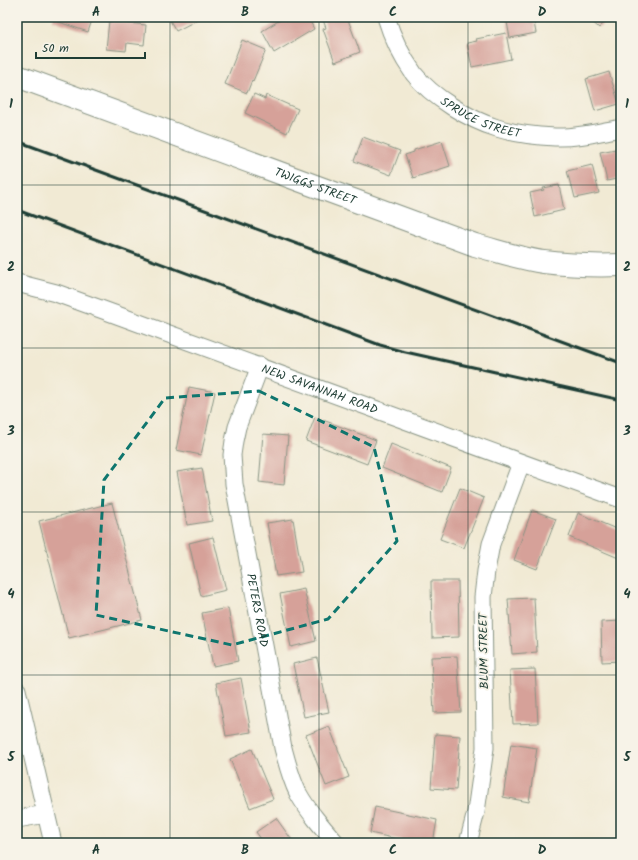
<svg xmlns="http://www.w3.org/2000/svg" width="638" height="860" font-family="Kalam,sans-serif">
<rect width="100%" height="100%" fill="#f7f3e8"/>
<filter id="ink" filterUnits="userSpaceOnUse"><feTurbulence type="fractalNoise" baseFrequency=".025" numOctaves="2"/><feDisplacementMap in="SourceGraphic" scale="8" xChannelSelector="R" yChannelSelector="G"/><feConvolveMatrix kernelMatrix="1 2 1 2 8 2 1 2 1" color-interpolation-filters="sRGB"/></filter>
<filter id="wash" filterUnits="userSpaceOnUse"><feTurbulence type="fractalNoise" baseFrequency=".012" numOctaves="4" result="noise"/><feDisplacementMap in="SourceGraphic" scale="16" xChannelSelector="R" yChannelSelector="G"/><feGaussianBlur stdDeviation="0.9" result="paint"/><feColorMatrix in="noise" values="0 0 0 0 0 0 0 0 0 0 0 0 0 0 0 0 0 1.4 0 .05"/><feComposite in="paint" operator="in"/></filter>
<g filter="url(#wash)">
<rect width="100%" height="100%" fill="#f1ead4"/>
<g id="blocks">
<g fill="#d6a199">
<path d="M 54,17 L 93,17 L 88,32 L 53,20 Z"/>
<path d="M 168,17 L 203,17 L 176,31 Z"/>
<path d="M 285,17 L 308,17 L 314,29 L 274,53 L 262,31 Z"/>
<path d="M 322,17 L 347,17 L 360,52 L 335,62 L 323,29 L 326,28 Z"/>
<path d="M 506,17 L 533,17 L 536,33 L 510,38 Z"/>
<path d="M 587,17 L 609,17 L 599,28 Z"/>
<path d="M 109,21 L 146,25 L 144,45 L 127,43 L 126,51 L 106,49 Z"/>
<path d="M 506,33 L 511,59 L 472,67 L 467,43 L 477,41 L 476,39 Z"/>
<path d="M 242,40 L 266,50 L 253,81 L 252,80 L 247,93 L 225,84 Z"/>
<path d="M 609,72 L 619,104 L 595,111 L 586,79 Z"/>
<path d="M 254,94 L 265,99 L 266,95 L 298,109 L 287,133 L 245,113 Z"/>
<path d="M 363,137 L 400,151 L 391,175 L 354,161 Z"/>
<path d="M 442,141 L 450,166 L 413,178 L 405,155 L 414,152 L 414,150 Z"/>
<path d="M 621,148 L 621,178 L 607,181 L 600,152 Z"/>
<path d="M 592,165 L 599,193 L 575,198 L 572,186 L 571,186 L 567,171 Z"/>
<path d="M 559,185 L 564,210 L 535,217 L 530,193 L 544,190 L 543,188 Z"/>
<path d="M 189,387 L 215,392 L 201,455 L 176,450 Z"/>
<path d="M 315,417 L 376,440 L 367,464 L 306,441 Z"/>
<path d="M 263,434 L 288,436 L 284,485 L 259,482 Z"/>
<path d="M 391,444 L 451,468 L 442,492 L 382,468 Z"/>
<path d="M 202,468 L 212,521 L 187,525 L 177,472 Z"/>
<path d="M 460,488 L 484,498 L 464,548 L 440,539 Z"/>
<path d="M 112,503 L 142,620 L 69,638 L 39,521 Z"/>
<path d="M 532,510 L 556,519 L 537,569 L 514,560 Z"/>
<path d="M 578,513 L 621,531 L 621,559 L 569,537 Z"/>
<path d="M 293,519 L 302,572 L 276,576 L 267,523 Z"/>
<path d="M 213,537 L 226,590 L 201,596 L 189,543 Z"/>
<path d="M 431,581 L 458,581 L 459,637 L 432,638 Z"/>
<path d="M 304,589 L 316,641 L 291,647 L 280,594 Z"/>
<path d="M 534,598 L 537,652 L 512,654 L 508,599 Z"/>
<path d="M 228,608 L 238,661 L 213,666 L 202,613 Z"/>
<path d="M 621,621 L 621,661 L 602,662 L 601,622 Z"/>
<path d="M 457,656 L 461,712 L 434,713 L 431,657 Z"/>
<path d="M 317,658 L 329,712 L 304,717 L 293,664 Z"/>
<path d="M 535,669 L 538,723 L 513,724 L 510,670 Z"/>
<path d="M 241,678 L 251,732 L 226,736 L 216,683 Z"/>
<path d="M 329,726 L 349,777 L 326,786 L 306,735 Z"/>
<path d="M 435,734 L 460,736 L 456,790 L 431,788 Z"/>
<path d="M 511,744 L 537,748 L 529,802 L 503,797 Z"/>
<path d="M 252,749 L 273,799 L 250,808 L 230,759 Z"/>
<path d="M 375,807 L 437,820 L 433,843 L 415,843 L 370,833 Z"/>
<path d="M 276,818 L 294,843 L 264,843 L 256,832 Z"/>
</g>
</g>
</g>
<g filter="url(#ink)">
<use href="#blocks" fill-opacity="0" stroke="#889484" stroke-width="1"/>
<g fill="none" stroke-linecap="round" stroke-linejoin="round">
<defs>
<g id="minor">
<path id="s1" d="M 386,17 C 392,37 402,57 414,74 C 432,97 470,120 497,128 C 516,134 536,136 555,137 C 577,138 599,132 621,128"/>
<path id="s2" d="M 17,283 L 56,293 L 106,311 L 621,499"/>
<path id="s3" d="M 260,366 L 237,427 L 234,441 L 232,455 L 234,484 L 283,748 C 287,763 291,779 298,793 C 308,811 322,827 336,843"/>
<path d="M 17,690 L 53,843"/>
<path d="M 17,819 L 46,814"/>
<path d="M 468,843 L 476,812 L 485,748 L 483,597 L 486,571 L 491,544 L 521,463"/>
</g>
<g id="major">
<path id="s4" d="M 17,76 L 475,245 C 498,251 521,259 544,262 C 569,265 595,266 621,265"/>
</g>
</defs>
<use href="#minor" stroke="#889484" stroke-width="19"/>
<use href="#major" stroke="#889484" stroke-width="24"/>
<use href="#minor" stroke="#fff" stroke-width="17"/>
<use href="#major" stroke="#fff" stroke-width="22"/>
<g stroke="#1f3d34" stroke-width="3">
<path d="M 17,141 L 621,363"/>
<path d="M 17,210 L 380,345 L 401,351 L 621,400"/>
</g>
</g>
</g>
<path fill="none" stroke="#0f766e" stroke-width="3" stroke-dasharray="8 5" stroke-linejoin="round" d="M 259,391 L 374,447 L 397,541 L 328,619 L 232,645 L 96,615 L 104,480 L 165,398 Z"/>
<path fill="none" stroke="#1f3d34" stroke-width="1" stroke-opacity="0.55" d="M 170,17 L 170,843M 319,17 L 319,843M 468,17 L 468,843M 17,185 L 621,185M 17,348 L 621,348M 17,512 L 621,512M 17,675 L 621,675"/>
<g text-anchor="middle" dominant-baseline="central" stroke-width="3.5" stroke-linejoin="round" paint-order="stroke">
<g font-size="12" fill="#1f3d34" stroke="#f7f3e8">
<text stroke="none"><textPath href="#s1" startOffset="145">SPRUCE STREET</textPath></text>
<text stroke="none"><textPath href="#s4" startOffset="318">TWIGGS STREET</textPath></text>
<text stroke="none"><textPath href="#s2" startOffset="321">NEW SAVANNAH ROAD</textPath></text>
<text stroke="none"><textPath href="#s3" startOffset="251">PETERS ROAD</textPath></text>
<text transform="translate(484 651) rotate(-91)">BLUM STREET</text>
</g>
</g>
<rect width="638" height="860" fill="none" stroke="#f7f3e8" stroke-width="44"/>
<path d="M36 52v6h109v-6" fill="none" stroke="#1f3d34" stroke-width="2"/>
<text x="42" y="52" font-size="12" fill="#1f3d34" stroke="#f7f3e8" stroke-width="3" paint-order="stroke">50 m</text>
<rect x="22" y="22" width="594" height="816" fill="none" stroke="#1f3d34" stroke-width="1.5"/>
<g font-size="13" text-anchor="middle" font-weight="bold" fill="#1f3d34">
<text x="96" y="16">A</text>
<text x="245" y="16">B</text>
<text x="393" y="16">C</text>
<text x="542" y="16">D</text>
<text x="11" y="108">1</text>
<text x="627" y="108">1</text>
<text x="11" y="271">2</text>
<text x="627" y="271">2</text>
<text x="11" y="435">3</text>
<text x="627" y="435">3</text>
<text x="11" y="598">4</text>
<text x="627" y="598">4</text>
<text x="11" y="761">5</text>
<text x="627" y="761">5</text>
<text x="96" y="854">A</text>
<text x="245" y="854">B</text>
<text x="393" y="854">C</text>
<text x="542" y="854">D</text>
</g>
</svg>
